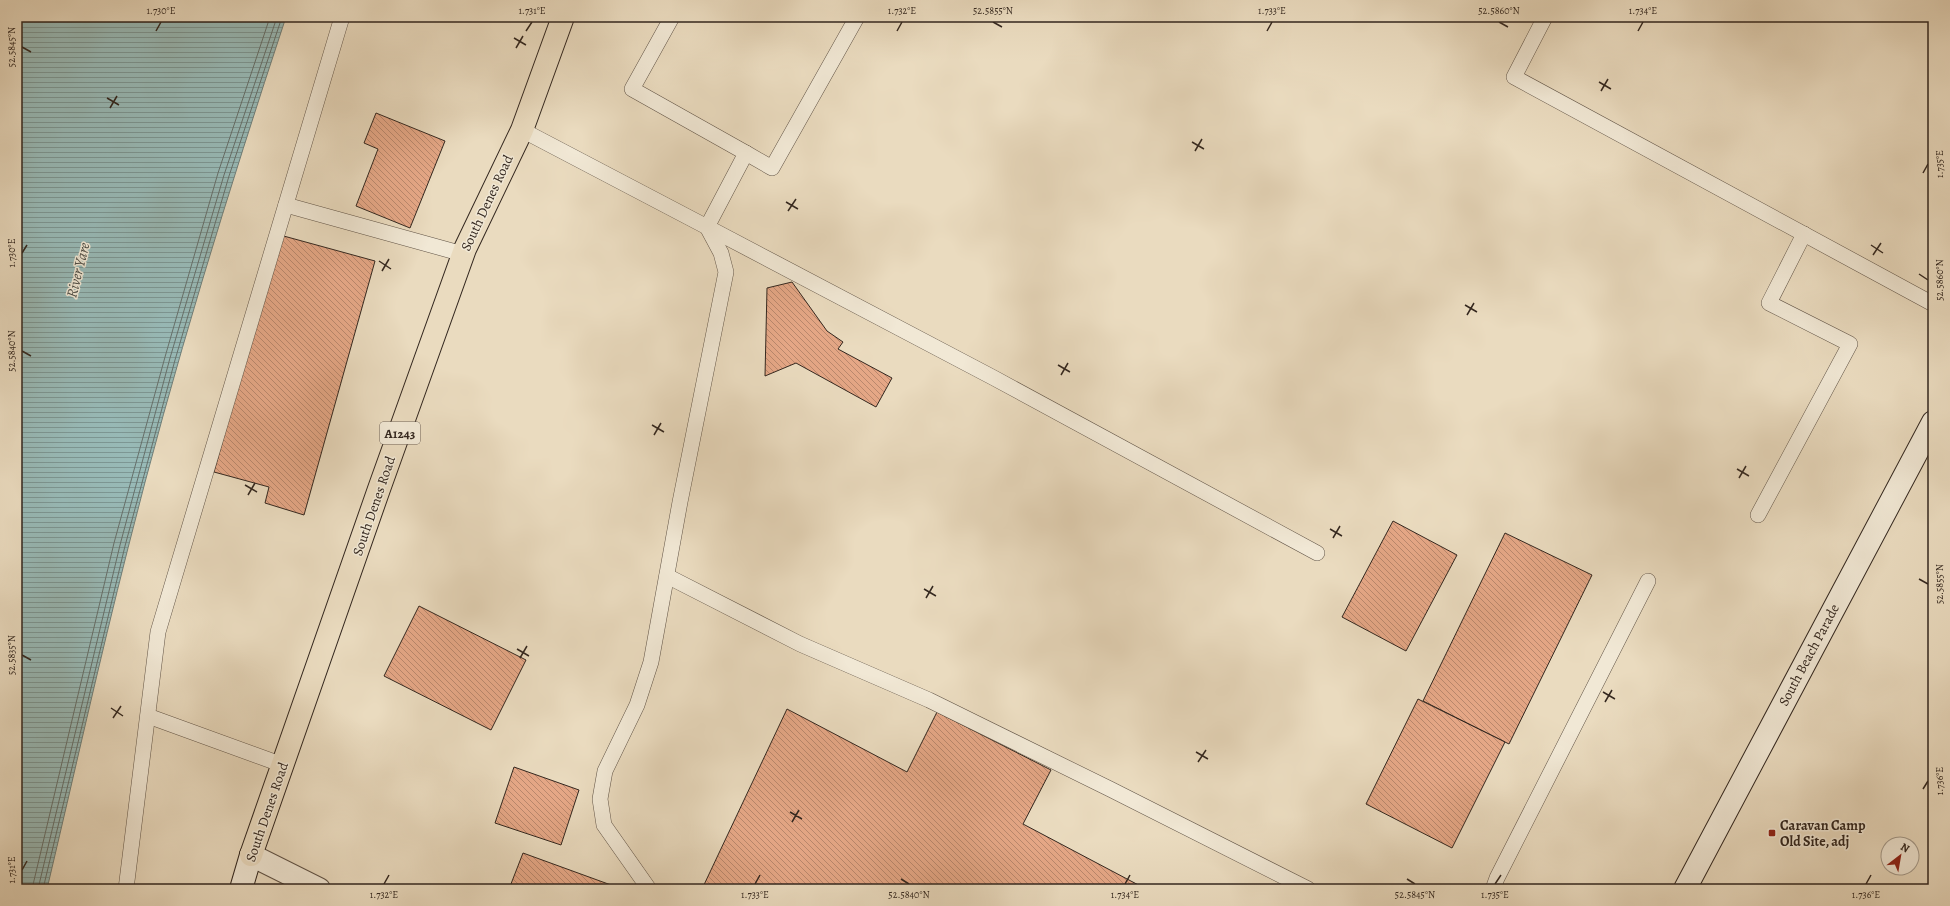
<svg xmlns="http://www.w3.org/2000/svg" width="1950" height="906" font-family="Alegreya,serif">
<defs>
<pattern id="water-rules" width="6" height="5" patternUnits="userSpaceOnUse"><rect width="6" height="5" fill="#98bab7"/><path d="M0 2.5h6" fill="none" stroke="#7d9794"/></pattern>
<pattern id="building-back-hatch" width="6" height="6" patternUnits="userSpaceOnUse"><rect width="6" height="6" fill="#e5a786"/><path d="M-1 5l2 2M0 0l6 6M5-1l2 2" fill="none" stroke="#ba886d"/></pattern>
</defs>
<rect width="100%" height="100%" fill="#eadbbf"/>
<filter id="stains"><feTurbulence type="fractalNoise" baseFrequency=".005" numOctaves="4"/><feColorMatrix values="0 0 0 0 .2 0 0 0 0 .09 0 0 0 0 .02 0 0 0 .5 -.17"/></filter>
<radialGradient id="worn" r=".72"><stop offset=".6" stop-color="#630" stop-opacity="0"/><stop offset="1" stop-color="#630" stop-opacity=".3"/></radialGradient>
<path fill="url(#water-rules)" stroke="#707f7a" d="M 17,17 L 286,17 C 228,192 173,369 128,548 C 99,662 74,775 47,889 L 17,889 Z"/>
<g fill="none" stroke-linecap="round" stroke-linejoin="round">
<g stroke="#66706b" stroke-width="1">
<path d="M 32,889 L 114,543 L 165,357 L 218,173 L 270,17"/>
<path d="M 38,889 L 120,545 L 170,358 L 224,175 L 277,17"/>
<path d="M 43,889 L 125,546 L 175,360 L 229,176 L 282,17"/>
</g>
</g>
<g fill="url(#building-back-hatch)" stroke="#33271f">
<path d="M 376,113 L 445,141 L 410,228 L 356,206 L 378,149 L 364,143 Z"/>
<path d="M 280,235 L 375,261 L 304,515 L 265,503 L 269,487 L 214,472 Z"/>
<path d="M 792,282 L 827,331 L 843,342 L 838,349 L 892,378 L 876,407 L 796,363 L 765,376 L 767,288 Z"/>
<path d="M 1393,521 L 1457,555 L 1406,651 L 1342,617 Z"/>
<path d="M 1505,533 L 1592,575 L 1509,744 L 1423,701 Z"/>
<path d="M 419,606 L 526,660 L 491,730 L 384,676 Z"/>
<path d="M 1418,699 L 1505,742 L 1452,848 L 1366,804 Z"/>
<path d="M 787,709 L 907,772 L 937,712 L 1051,770 L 1023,824 L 1146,889 L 702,889 Z"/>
<path d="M 514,767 L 579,790 L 561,845 L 495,823 Z"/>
<path d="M 523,853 L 622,889 L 509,889 Z"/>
</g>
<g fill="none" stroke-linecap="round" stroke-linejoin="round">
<defs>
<g id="lane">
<path d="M 672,17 L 632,89 L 746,153"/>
<path d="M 857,17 L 772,168 L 746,153 L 707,227 L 994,378 L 1317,553"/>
<path d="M 1545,17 L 1514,77 L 1933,304"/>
<path d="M 522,130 L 707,227 L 721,253 L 726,272 L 680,502 L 651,662 L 637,705 L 605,771 L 600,799 L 604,825 L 649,889"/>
<path d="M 286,205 L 463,254"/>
<path d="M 1758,515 L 1850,344 L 1769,303 L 1804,234"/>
<path d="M 667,576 L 800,644 L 929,700 L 1110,789 L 1308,889"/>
<path d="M 148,716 L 283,765"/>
<path d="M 126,889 L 158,632 L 342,17"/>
<path d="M 1493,889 L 1497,878 L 1648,581"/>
</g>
<path id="street" d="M 251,855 L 319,889"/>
<g id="secondary">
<path d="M 241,889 L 251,855"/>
<path d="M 1685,889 L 1933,422"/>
</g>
<path id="primary" d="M 251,855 L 379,489 L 465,249 L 522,130 L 563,17"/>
</defs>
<use href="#lane" stroke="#615447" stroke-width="16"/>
<use href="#street" stroke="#615447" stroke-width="24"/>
<use href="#secondary" stroke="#33271f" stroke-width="24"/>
<use href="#primary" stroke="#33271f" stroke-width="24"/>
<use href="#lane" stroke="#f1e8d5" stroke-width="15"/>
<use href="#street" stroke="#f1e8d5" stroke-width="22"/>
<use href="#secondary" stroke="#f1e8d5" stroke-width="22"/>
<use href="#primary" stroke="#eadbbf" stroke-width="22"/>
</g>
<path fill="none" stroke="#33271f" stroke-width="1.5" d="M 993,22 L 1002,27M 1499,22 L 1508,27M 156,31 L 161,22M 526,31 L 532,22M 897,31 L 902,22M 1267,31 L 1272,22M 1638,31 L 1643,22M 514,38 L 526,45M 22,47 L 31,52M 516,48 L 523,36M 1599,82 L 1611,89M 1601,91 L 1608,79M 107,98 L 119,105M 110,108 L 117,96M 1192,142 L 1204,149M 1195,151 L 1202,139M 1923,173 L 1928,164M 786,202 L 798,209M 788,211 L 796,199M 1871,245 L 1883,253M 22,253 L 27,245M 1873,255 L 1881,243M 379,261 L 391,269M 382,271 L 389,259M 1919,274 L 1928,280M 1465,305 L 1477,312M 1467,315 L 1474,303M 22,351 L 31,356M 1058,365 L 1070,372M 1061,375 L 1068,363M 652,425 L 664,432M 654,435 L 661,423M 1737,469 L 1749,476M 1739,478 L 1746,466M 245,485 L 257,492M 248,495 L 255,483M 1330,529 L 1342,536M 1333,538 L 1340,526M 1919,579 L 1928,584M 924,589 L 936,596M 926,598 L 933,586M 517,649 L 529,656M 22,655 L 31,660M 520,658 L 527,646M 1603,692 L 1615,699M 1605,702 L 1612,690M 111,708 L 123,716M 113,718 L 121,706M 1196,752 L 1208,759M 1198,762 L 1206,750M 1923,789 L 1928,781M 790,812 L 802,819M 792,822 L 799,810M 22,870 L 27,861M 901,879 L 909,884M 1407,879 L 1415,884M 384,884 L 389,875M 755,884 L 760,875M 1125,884 L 1130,875M 1495,884 L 1501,875M 1866,884 L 1871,875"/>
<rect fill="#8f2418" stroke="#f1e8d5" stroke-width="1.5" x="1768" y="829" width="8" height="8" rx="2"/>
<g text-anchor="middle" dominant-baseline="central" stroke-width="3" stroke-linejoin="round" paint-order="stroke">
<rect fill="#f1e8d5" stroke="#6c6156" stroke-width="1" x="380" y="422" width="40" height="22" rx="3"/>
<g font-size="13" font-weight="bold" fill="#33271f">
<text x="400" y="433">A1243</text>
</g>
<g font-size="14" fill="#33271f" stroke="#f1e8d5">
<text transform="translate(487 203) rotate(-65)">South Denes Road</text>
<text transform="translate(374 506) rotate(-71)">South Denes Road</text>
<text transform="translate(1809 655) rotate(-62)">South Beach Parade</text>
<text transform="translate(267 812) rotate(-71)">South Denes Road</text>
</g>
<g font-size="14" font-weight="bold" fill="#33271f" stroke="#f1e8d5" text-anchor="start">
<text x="1780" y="825">Caravan Camp<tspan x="1780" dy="16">Old Site, adj</tspan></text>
</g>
<g font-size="15" font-style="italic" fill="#4c4c45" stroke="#f1e8d5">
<text transform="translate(78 270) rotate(-76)">River Yare</text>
</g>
</g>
<rect width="1950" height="906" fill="none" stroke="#eadbbf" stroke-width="44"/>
<g transform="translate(1900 856) rotate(31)"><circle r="19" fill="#f1e8d5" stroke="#a59b8c"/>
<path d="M0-3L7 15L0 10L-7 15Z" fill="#8f2418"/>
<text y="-6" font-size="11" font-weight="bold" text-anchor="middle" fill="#33271f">N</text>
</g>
<rect x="22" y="22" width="1906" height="862" fill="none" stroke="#33271f" stroke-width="1.5"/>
<g font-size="10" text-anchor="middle" fill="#33271f">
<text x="161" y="14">1.730°E</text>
<text x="532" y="14">1.731°E</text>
<text x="902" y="14">1.732°E</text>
<text x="993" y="14">52.5855°N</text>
<text x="1272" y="14">1.733°E</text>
<text x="1499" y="14">52.5860°N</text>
<text x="1643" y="14">1.734°E</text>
<text transform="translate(11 47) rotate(-90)" y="4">52.5845°N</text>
<text transform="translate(1939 164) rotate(-90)" y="4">1.735°E</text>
<text transform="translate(11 253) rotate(-90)" y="4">1.730°E</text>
<text transform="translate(1939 280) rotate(-90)" y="4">52.5860°N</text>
<text transform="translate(11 351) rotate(-90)" y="4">52.5840°N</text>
<text transform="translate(1939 584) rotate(-90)" y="4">52.5855°N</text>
<text transform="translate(11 655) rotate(-90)" y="4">52.5835°N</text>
<text transform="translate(1939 781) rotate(-90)" y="4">1.736°E</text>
<text transform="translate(11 870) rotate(-90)" y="4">1.731°E</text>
<text x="384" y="898">1.732°E</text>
<text x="755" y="898">1.733°E</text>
<text x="909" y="898">52.5840°N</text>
<text x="1125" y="898">1.734°E</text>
<text x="1415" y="898">52.5845°N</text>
<text x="1495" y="898">1.735°E</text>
<text x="1866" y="898">1.736°E</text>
</g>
<rect width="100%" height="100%" filter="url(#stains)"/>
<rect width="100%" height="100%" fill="url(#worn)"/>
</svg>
